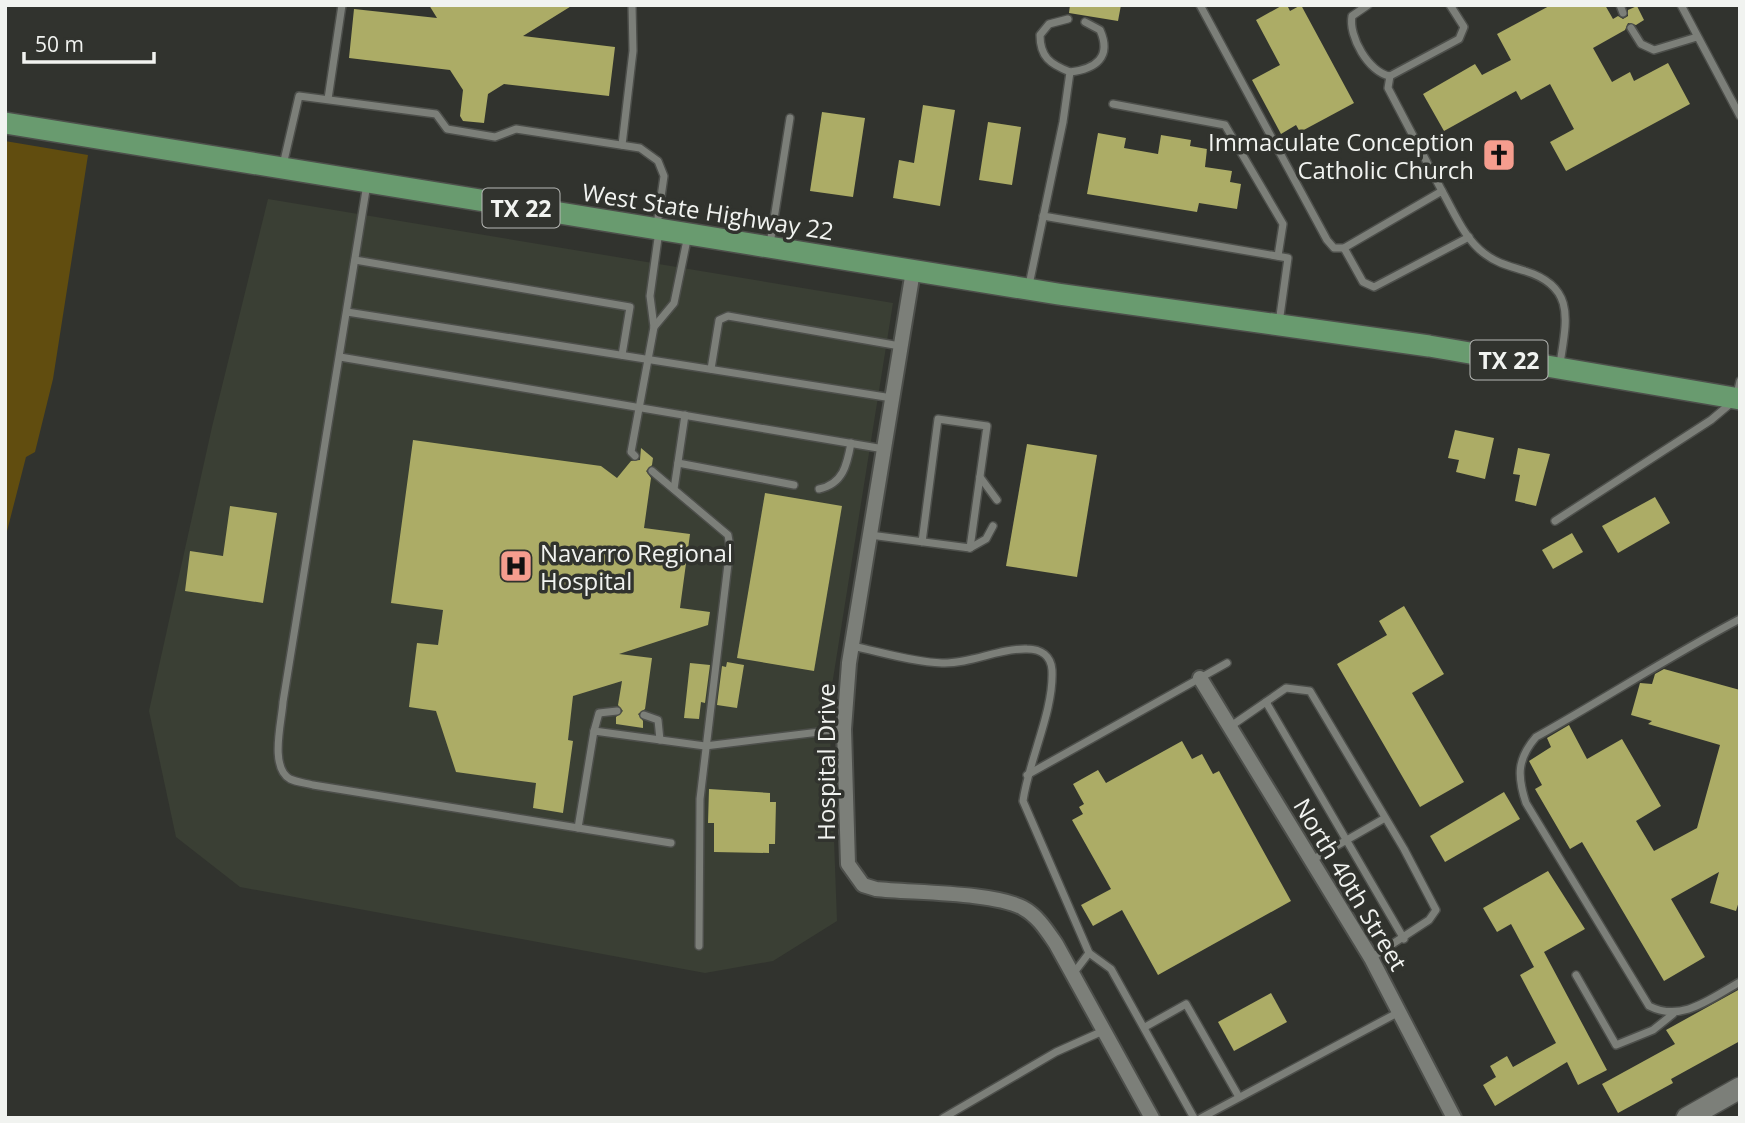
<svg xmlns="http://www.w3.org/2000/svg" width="1745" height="1123" font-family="'Open Sans',sans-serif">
<rect width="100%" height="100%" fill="#31332e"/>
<path fill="#3a3f34" d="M 268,199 L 893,303 L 829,704 L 837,921 L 773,961 L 705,973 L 240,887 L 176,837 L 149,711 L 212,427 Z"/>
<path fill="#614d0f" d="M 5,141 L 88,155 L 53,379 L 35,452 L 26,457 L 5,539 Z"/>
<g fill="#acac66">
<path d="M 429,5 L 573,5 L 523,36 L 615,47 L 609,96 L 504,84 L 488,94 L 484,123 L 463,121 L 460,116 L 463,90 L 450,70 L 349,58 L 354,9 L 437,18 Z"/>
<path d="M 1070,5 L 1121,5 L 1118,21 L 1069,13 Z"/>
<path d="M 1283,5 L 1287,5 L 1290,11 L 1301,5 L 1354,103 L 1300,132 L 1296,125 L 1281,134 L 1252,80 L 1280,65 L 1256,20 Z"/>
<path d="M 1551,5 L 1605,5 L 1613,19 L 1618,16 L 1623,19 L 1628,16 L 1628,10 L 1637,6 L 1644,20 L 1636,25 L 1628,23 L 1625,30 L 1593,48 L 1612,82 L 1630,72 L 1634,81 L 1668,63 L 1690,104 L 1566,171 L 1550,142 L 1574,129 L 1550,84 L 1521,100 L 1516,91 L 1444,131 L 1423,94 L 1475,64 L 1482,75 L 1511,60 L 1497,34 Z"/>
<path d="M 923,105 L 955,110 L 940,206 L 893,198 L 899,160 L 914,163 Z"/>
<path d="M 822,112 L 865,118 L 853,197 L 810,191 Z"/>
<path d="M 988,122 L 1021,127 L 1012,185 L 979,180 Z"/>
<path d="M 1098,133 L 1126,138 L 1124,148 L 1158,154 L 1161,135 L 1191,140 L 1190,146 L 1207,149 L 1205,167 L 1232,171 L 1230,182 L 1241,184 L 1237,209 L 1199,203 L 1197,212 L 1087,194 Z"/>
<path d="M 1455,430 L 1494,438 L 1485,479 L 1456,472 L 1459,460 L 1448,458 Z"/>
<path d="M 413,440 L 601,466 L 617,478 L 631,461 L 640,460 L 641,448 L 653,458 L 652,465 L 646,471 L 651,478 L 644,528 L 690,534 L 680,608 L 710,612 L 708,625 L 619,654 L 652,658 L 645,709 L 638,714 L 643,721 L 643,728 L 616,724 L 616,717 L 623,711 L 618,705 L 622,681 L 573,696 L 568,740 L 573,741 L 563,813 L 533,808 L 536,783 L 456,772 L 436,711 L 409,707 L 417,643 L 438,645 L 443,610 L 391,603 Z"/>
<path d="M 1027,444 L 1097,455 L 1077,577 L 1006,566 Z"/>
<path d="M 1518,448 L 1550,454 L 1536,506 L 1515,501 L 1520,475 L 1513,474 Z"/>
<path d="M 765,493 L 842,506 L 814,671 L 737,658 Z"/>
<path d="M 1655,497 L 1670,523 L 1618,553 L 1602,526 Z"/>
<path d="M 230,506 L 277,513 L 263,603 L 185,591 L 190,551 L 223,556 Z"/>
<path d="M 1572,533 L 1583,552 L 1553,569 L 1542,550 Z"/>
<path d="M 1404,606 L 1444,674 L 1412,693 L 1464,782 L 1420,807 L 1337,664 L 1387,635 L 1379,621 Z"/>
<path d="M 727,662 L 744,665 L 737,708 L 717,705 L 722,666 L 726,667 Z"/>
<path d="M 690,663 L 710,665 L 705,703 L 701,702 L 699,719 L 684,718 Z"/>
<path d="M 1664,669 L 1740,690 L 1740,898 L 1736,911 L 1710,903 L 1719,872 L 1671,899 L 1705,957 L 1664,981 L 1582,842 L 1570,849 L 1535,789 L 1542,785 L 1529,761 L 1551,747 L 1547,738 L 1569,725 L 1587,759 L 1622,739 L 1661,806 L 1636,821 L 1654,851 L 1697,828 L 1720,745 L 1648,724 L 1652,721 L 1631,715 L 1640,683 L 1652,684 L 1655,674 Z"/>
<path d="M 1182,741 L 1192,759 L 1202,754 L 1213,774 L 1219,771 L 1291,901 L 1158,975 L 1122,910 L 1093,926 L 1081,905 L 1111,889 L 1072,820 L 1083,814 L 1079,807 L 1084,804 L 1073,784 L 1098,770 L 1106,783 Z"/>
<path d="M 709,789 L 770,793 L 770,802 L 776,802 L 775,844 L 769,844 L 769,853 L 714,852 L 714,823 L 708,823 Z"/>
<path d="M 1504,792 L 1520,819 L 1445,862 L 1430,836 Z"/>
<path d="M 1548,871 L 1585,929 L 1544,952 L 1607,1070 L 1578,1085 L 1567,1062 L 1495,1106 L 1483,1085 L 1496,1077 L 1490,1066 L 1507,1056 L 1513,1067 L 1556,1043 L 1520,975 L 1534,967 L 1511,924 L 1497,932 L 1483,908 Z"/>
<path d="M 1740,989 L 1740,1041 L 1671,1079 L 1673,1083 L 1618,1113 L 1602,1084 L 1675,1044 L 1666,1030 Z"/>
<path d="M 1271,993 L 1287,1022 L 1234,1051 L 1218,1022 Z"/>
</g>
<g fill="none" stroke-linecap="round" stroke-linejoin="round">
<defs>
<g id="lane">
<path d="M 1200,5 L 1327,240 L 1334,248 L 1344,248 L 1442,191 C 1454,212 1465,240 1485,254 C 1498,264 1510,266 1525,271 C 1577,287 1566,322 1560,364"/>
<path d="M 1368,5 L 1352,16 C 1348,36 1369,73 1390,76 L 1459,39 L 1464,27 L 1450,5"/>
<path d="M 1620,5 L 1623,13"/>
<path d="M 1681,5 L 1740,116"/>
<path d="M 1631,28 L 1641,44 L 1654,50 L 1697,37"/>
<path d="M 1070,72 C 1096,69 1112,57 1100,30 L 1085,22"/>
<path d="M 1390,76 L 1388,88 L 1442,191"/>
<path d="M 328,99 L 342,5"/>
<path d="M 1113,104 L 1225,125 L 1283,224 L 1278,256"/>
<path d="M 622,145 L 633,51 L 632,5"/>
<path d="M 283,165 L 299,96 L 436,114 L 447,129 L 495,137 L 516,129 L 640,148 L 658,161 L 664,176 L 657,225"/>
<path d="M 367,184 L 283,702 C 282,721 269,767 290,779 C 296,782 306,783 313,785 L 671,843"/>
<path d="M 1043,216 L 1288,258 L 1279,323"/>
<path d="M 770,244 L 790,118"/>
<path d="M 1344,248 L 1363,282 L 1374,287 L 1469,237"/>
<path d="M 355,260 L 630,307 L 622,355"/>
<path d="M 1029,285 L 1063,122 L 1070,72 C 1050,64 1040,57 1040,35 L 1049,24 L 1068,19"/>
<path d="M 347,312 L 892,398"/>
<path d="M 654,327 L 674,303 L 688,235"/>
<path d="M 340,357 L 884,449"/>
<path d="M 711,369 L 719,320 L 728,316 L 900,346"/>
<path d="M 635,456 L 631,452 L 654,327 L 650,296 L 659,231"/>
<path d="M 678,463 L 794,485"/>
<path d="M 652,471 L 728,535 L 730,547 L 700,799 L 699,946"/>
<path d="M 980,477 L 997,500"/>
<path d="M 674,489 L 685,415"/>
<path d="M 819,489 C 843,484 847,465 851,443"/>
<path d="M 1555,521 L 1711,420 L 1736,399 L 1740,381"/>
<path d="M 870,535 L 970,548 L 987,426 L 938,419 L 922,542"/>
<path d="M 970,548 L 986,539 L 993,526"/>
<path d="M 1740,619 C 1670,656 1604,699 1536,737 C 1517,759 1517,776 1526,803 L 1649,1006 C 1682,1023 1711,998 1740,982"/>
<path d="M 852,646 C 881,652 913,662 942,663 C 971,664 999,648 1027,649 C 1041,649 1051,656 1052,670 C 1054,711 1029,759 1023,801 L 1089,953 L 1073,974"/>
<path d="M 1266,702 L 1404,939"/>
<path d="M 644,715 L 658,720 L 660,740"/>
<path d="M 1231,726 L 1286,688 L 1310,691 L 1404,849 L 1436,910 L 1429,920 L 1371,958"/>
<path d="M 594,731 L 599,713 L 617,711"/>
<path d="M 1027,775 L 1227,663"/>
<path d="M 578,828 L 594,731 L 705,746 L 844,729"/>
<path d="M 1312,860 L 1385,818"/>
<path d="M 1089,953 L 1111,969 L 1194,1118"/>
<path d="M 1576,975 L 1616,1045 L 1653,1030 L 1673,1014"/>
<path d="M 1145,1027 L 1186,1004 L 1239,1097"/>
<path d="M 943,1118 L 1056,1052 L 1103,1031"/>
<path d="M 1201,1118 L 1399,1012"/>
</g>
<g id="street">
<path d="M 913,271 L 849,663 L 844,729 L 848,864 L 863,885 L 876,889 C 912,893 994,892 1023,908 C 1038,916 1047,931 1056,944 L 1152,1118"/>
<path d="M 1200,678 L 1371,958 L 1454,1118"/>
</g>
<path id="secondary" d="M 1687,1118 L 1740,1088"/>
<path id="primary" d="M 5,123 L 1058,294 L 1429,346 L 1740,399"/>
</defs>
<use href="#lane" stroke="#4d4f4b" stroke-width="10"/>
<use href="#street" stroke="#4d4f4b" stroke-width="18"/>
<use href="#secondary" stroke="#4d4f4b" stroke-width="24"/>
<use href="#primary" stroke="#4d4f4b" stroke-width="24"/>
<use href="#lane" stroke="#7c7f79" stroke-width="7"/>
<use href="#street" stroke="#7c7f79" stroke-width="14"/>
<use href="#secondary" stroke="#7c7f79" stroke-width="21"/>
<use href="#primary" stroke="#699b6f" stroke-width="21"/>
</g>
<defs>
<symbol id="church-square" viewBox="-11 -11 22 22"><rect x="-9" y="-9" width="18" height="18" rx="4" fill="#f59d8e" stroke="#31332e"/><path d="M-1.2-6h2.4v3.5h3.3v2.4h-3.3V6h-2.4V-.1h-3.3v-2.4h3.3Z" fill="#111"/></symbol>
<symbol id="hospital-square" viewBox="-11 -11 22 22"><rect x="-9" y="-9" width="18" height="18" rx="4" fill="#f59d8e" stroke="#31332e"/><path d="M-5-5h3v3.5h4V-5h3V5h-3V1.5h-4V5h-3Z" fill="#111"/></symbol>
</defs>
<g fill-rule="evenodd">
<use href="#church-square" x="1480" y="136" width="38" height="38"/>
<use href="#hospital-square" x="497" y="547" width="38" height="38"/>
</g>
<g text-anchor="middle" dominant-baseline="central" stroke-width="7" stroke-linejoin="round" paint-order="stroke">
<g fill="#31332e" stroke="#b7b9b6" stroke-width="2">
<rect x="482.5" y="188.5" width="77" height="39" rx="5"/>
<rect x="1470.5" y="340.5" width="77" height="39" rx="5"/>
</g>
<g font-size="23" font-weight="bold" fill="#f1f3f0">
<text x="521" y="208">TX 22</text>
<text x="1509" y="360">TX 22</text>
</g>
<g font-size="24" fill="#f1f3f0" stroke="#31332e" text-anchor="end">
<text x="1474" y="141">Immaculate Conception<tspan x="1474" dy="28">Catholic Church</tspan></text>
<text x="540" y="552" text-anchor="start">Navarro Regional<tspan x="540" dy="28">Hospital</tspan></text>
</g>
<g font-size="24" fill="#f1f3f0" stroke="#31332e">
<text transform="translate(708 211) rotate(9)">West State Highway 22</text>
<text transform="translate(825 762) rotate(-90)">Hospital Drive</text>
<text transform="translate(1351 884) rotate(59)">North 40th Street</text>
</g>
</g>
<rect width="1745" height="1123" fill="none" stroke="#f1f3f0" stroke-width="14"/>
<path d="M24 52v10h130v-10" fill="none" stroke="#f1f3f0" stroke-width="3.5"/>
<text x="35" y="52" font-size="21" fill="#f1f3f0" stroke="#31332e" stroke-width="5" paint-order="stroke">50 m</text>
</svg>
